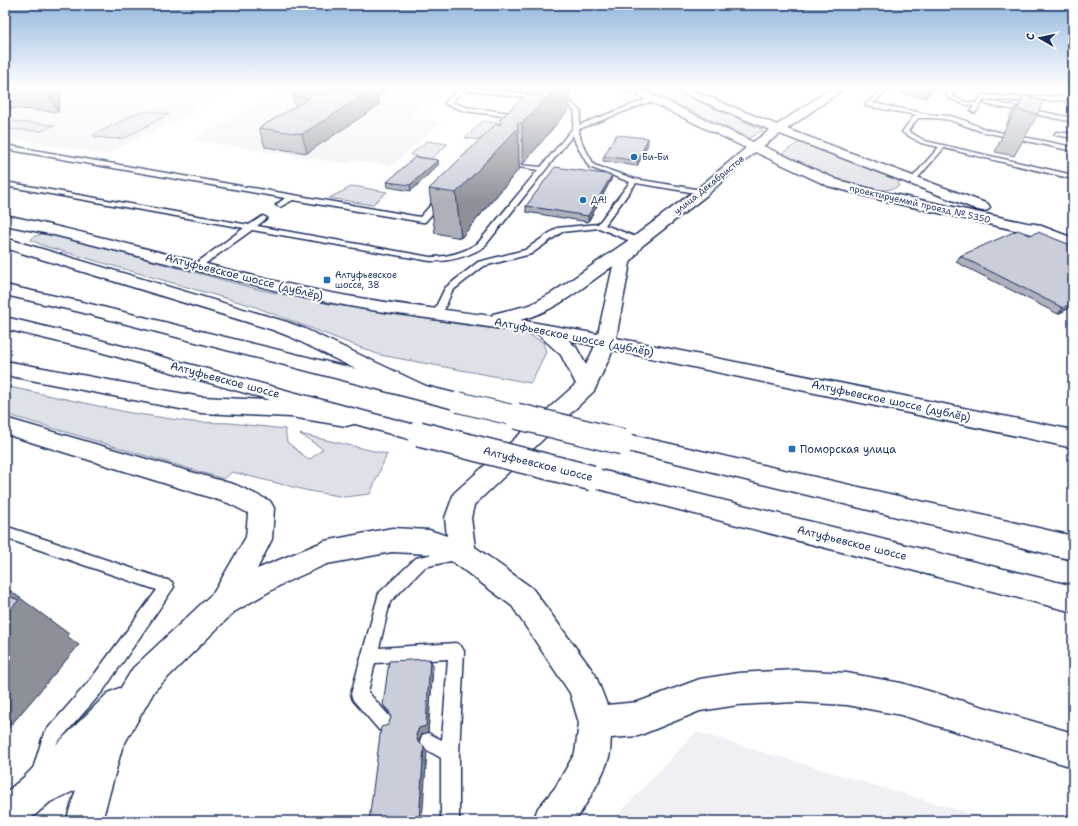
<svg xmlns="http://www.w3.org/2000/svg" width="1078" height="826" font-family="'Shantell Sans',sans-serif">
<rect width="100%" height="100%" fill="#fff"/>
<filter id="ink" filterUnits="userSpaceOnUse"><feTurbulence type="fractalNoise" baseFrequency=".025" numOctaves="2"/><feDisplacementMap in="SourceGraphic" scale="8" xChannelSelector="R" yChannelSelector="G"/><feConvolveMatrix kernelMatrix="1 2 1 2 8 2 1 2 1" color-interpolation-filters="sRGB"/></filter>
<g filter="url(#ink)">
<g fill="#eff0f4">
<path d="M 35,88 L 229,88 L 192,107 L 201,108 L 106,154 L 5,138 L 5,117 L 14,112 L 5,110 L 5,100 Z"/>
<path d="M 289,88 L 375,88 L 440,92 L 408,118 L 442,122 L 392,166 L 353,160 L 348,164 L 193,140 Z"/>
<path d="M 696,732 L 995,821 L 612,821 Z"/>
</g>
<g fill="#dee1e7" stroke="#7c88a2">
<path d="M 642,88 L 669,88 L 763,130 L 750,138 Z"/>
<path d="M 149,111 L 169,114 L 125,138 L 114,139 L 95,137 L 93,135 L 137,113 Z"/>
<path d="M 5,121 L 55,125 L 41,131 L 5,129 Z"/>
<path d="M 483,121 L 505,124 L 488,141 L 465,138 Z"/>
<path d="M 427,141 L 448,144 L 431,159 L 410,155 Z"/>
<path d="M 801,141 L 898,179 L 899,186 C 871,202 809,166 782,153 Z"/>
<path d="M 353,186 L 387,192 L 372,205 L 329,198 Z"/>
<path d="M 41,234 L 58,236 L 261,290 L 330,304 L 478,327 L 524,332 L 543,342 L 546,352 L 531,383 L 380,355 L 253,306 L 44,246 L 31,240 L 33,237 Z"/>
<path d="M 5,386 L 131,413 L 192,422 L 230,423 L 285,429 L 287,442 L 309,460 L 323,449 L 300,434 L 387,454 L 370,494 L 345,497 L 309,491 L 232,472 L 224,479 L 5,414 Z"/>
</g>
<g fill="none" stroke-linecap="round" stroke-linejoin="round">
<defs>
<g id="lane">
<path d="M 460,88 L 472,88 L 547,96 L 570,101 L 581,112 L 579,125 L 650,98 L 654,98 L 654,100 L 579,129 C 579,143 588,152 594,165 L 635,179 L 702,190 L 706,192 L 702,194 L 636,183 L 605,225 L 641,239 L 641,243 L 635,243 L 599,228 L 562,232 L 531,254 L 484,266 L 452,291 L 442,315 L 437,318 L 432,315 L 445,288 L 478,262 L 525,250 L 557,228 L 598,224 L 630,182 L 589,167 L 576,144 L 573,135 L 484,247 C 467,257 450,262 430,261 L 252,230 L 198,269 L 194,266 L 195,264 L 244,228 L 5,186 L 5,182 L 249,225 L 263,216 L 267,218 L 257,226 L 430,257 C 448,257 463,253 478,243 L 538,170 L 519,167 L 519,165 L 541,167 L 573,128 L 575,112 L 568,104 L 547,100 L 464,90 L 451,102 L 466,107 L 519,114 L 522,116 L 519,118 L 465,111 L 445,104 L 445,102 Z"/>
<path d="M 884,88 L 890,88 L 873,103 L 927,114 L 950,116 L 966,121 L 984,129 L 1073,147 L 1073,151 L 980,131 L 950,120 L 935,118 L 918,118 L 908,131 L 925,141 L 1073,175 L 1073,179 L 944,148 L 915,181 L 911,181 L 911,179 L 939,147 L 921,143 L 902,132 L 914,116 L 917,115 L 866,106 L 866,104 Z"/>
<path d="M 952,88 L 957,88 L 952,93 L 952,96 L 966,102 L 976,103 L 982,95 L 1014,97 L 1073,96 L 1073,100 L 1014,101 L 984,99 L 976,112 L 974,113 L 971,111 L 974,106 L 963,104 L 948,98 L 946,93 Z"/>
<path d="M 987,101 L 1073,118 L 1073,122 L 985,104 L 984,103 Z"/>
<path d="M 1057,132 L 1073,134 L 1073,138 L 1055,135 L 1055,133 Z"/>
<path d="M 5,145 L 420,217 L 439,196 L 442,196 L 446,198 L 425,222 L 422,222 L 293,200 L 280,207 L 276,205 L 285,198 L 5,149 Z"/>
<path d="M 5,526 L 167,580 L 172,582 L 174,587 L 103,691 L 57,743 L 48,775 L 42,778 L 36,775 L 33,769 L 44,733 L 91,679 L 157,590 L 5,538 Z"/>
<path d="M 454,549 L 459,551 L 461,555 L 459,559 L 425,567 L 390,602 L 379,648 L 456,643 L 461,646 L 464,651 L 459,753 L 459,821 L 441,821 L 441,758 L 422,747 L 420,741 L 422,735 L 428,733 L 442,740 L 448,659 L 375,663 L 368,692 L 391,718 L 393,724 L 391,730 L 385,732 L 379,730 L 353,700 L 351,694 L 379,593 L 416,558 Z"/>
</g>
<path id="street" d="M 119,688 L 130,693 L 135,704 L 130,715 L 103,745 L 113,749 L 118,761 L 113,773 L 50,802 L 28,821 L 5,821 L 5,793 L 23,778 L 108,693 Z"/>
<g id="secondary">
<path d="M 625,88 L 637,88 L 753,142 L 770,130 L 675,90 L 674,88 L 687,88 L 777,125 L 832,88 L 843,88 L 842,90 L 787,129 L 988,204 L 990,207 L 988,210 L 983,211 L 978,210 L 780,134 L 763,146 L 838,180 L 879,191 L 1027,223 L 1036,224 L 1073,238 L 1073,249 L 1037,235 L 877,199 L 828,186 L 755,152 L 707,195 L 642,246 L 630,263 L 616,338 L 1073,430 L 1073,448 L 613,350 L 594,391 L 474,505 L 471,518 L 475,547 L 532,588 L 595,674 L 607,705 L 638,702 L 700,679 L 738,673 L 795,670 L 847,673 L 901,683 L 1073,733 L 1073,767 L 901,715 L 847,705 L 795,702 L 738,705 L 700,711 L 638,736 L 611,738 C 610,744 611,751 609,757 C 605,772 584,809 575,821 L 533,821 L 538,808 L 555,788 L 575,753 L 579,723 L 570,693 L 512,606 L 453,562 L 429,554 L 392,552 L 327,564 L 284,583 L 234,612 L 155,690 L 122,748 L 102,821 L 66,821 L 95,730 L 133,668 L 214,592 L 246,537 L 248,513 L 228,503 L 5,434 L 5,418 L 236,485 L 270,501 L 274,508 L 272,539 L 257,569 L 325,541 L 392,528 L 429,530 L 447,536 L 445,518 L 454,493 L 576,384 L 561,355 L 538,334 L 371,310 L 306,298 L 54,235 L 5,225 L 5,215 C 106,236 205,266 306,288 C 367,301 430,308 492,316 L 493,314 L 530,305 L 552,293 L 632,238 L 697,189 L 746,148 L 626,90 ZM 613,266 L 598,334 L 520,320 C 555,312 584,286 613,266 ZM 568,340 L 595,346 L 586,365 L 576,347 Z"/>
<path d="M 5,238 L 287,322 L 305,329 L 428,387 L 431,392 L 428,397 L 420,399 L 412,397 L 291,337 L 273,330 L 5,248 Z"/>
<path d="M 5,361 L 201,397 L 291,401 L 346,410 L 354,412 L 357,418 L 354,424 L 346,426 L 291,417 L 201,413 L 5,375 Z"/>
</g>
<g id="primary">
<path d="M 5,285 L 82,302 L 458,394 L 466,397 L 469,402 L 466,407 L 458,410 L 80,312 L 5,295 Z"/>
<path d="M 5,317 L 96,339 L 419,426 L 427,428 L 430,434 L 427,440 L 419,442 L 93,350 L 5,329 Z"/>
<path d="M 623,433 L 1073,536 L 1073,560 L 615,448 L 611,442 L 615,436 Z"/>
<path d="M 592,468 L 1073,586 L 1073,612 L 583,485 L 580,478 L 583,471 Z"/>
</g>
</defs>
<use href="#lane" stroke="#1b2f5e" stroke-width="3"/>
<use href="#street" stroke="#1b2f5e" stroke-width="3"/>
<use href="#secondary" stroke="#1b2f5e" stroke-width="3"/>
<use href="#primary" stroke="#1b2f5e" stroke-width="3"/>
<use href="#lane" fill="#fff" fill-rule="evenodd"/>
<use href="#street" fill="#fff" fill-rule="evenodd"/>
<use href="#secondary" fill="#fff" fill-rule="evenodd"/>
<use href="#primary" fill="#fff" fill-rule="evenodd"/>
<defs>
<path id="primary-bridge-far1" d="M 458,402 L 520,417"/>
<g id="primary-bridge">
<path d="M 516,416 L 623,442"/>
<path d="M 419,434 L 592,478"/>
</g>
</defs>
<use href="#primary-bridge-far1" stroke="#1b2f5e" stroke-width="22" stroke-linecap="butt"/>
<use href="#primary-bridge" stroke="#1b2f5e" stroke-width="28" stroke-linecap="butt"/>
<use href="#primary-bridge-far1" stroke="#fff" stroke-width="20"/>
<use href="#primary-bridge" stroke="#fff" stroke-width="25"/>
</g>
<g fill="#aeb1bb" stroke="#1b2f5e">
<path d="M 5,88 L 62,88 L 58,112 L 8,108 L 5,109 Z"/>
<path d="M 302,88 L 390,88 L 378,96 L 379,105 L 307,153 L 265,147 L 259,128 L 295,107 L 292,96 L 303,90 Z"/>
<path d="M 533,88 L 570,88 L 569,109 L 523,164 L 519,164 L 519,169 L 461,238 L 435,233 L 429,189 L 501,124 L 500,119 Z"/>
<path d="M 903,88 L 937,88 L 925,98 L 901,93 Z"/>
<path d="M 1072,88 L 1073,88 L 1073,108 L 1064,102 Z"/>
<path d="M 1023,96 L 1038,114 L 1014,156 L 995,152 L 1004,132 L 1004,131 L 1012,113 L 1014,108 L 1017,108 Z"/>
<path d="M 648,144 L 637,166 L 603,161 L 604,156 Z"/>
<path d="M 438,160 L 438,165 L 411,191 L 388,187 L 387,182 Z"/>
<path d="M 612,175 L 611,180 L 588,222 L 526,212 L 526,206 Z"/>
<path d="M 1030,235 L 1073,246 L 1073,306 L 1058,314 L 956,262 L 960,256 Z"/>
<path d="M 430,659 L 433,666 L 428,732 L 422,734 L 419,741 L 419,743 L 427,752 L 388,725 L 391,718 L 390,715 L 387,711 L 383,705 Z"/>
</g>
<g fill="#8d9099" stroke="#1b2f5e">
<path d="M 46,88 L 62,88 L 58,112 L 46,90 Z"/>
<path d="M 364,88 L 390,88 L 378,96 L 379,105 L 307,153 L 302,134 Z"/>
<path d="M 556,88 L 570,88 L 569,109 L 523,164 L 522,123 Z"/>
<path d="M 930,88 L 937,88 L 925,98 Z"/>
<path d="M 5,103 L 8,108 L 5,109 Z"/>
<path d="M 518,128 L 519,169 L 461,238 L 456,193 Z"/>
<path d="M 648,138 L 648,144 L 637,166 L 638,161 Z"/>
<path d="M 438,160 L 438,165 L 411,191 L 410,185 Z"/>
<path d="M 612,175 L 611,180 L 588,222 L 588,216 Z"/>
<path d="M 1073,302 L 1073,306 L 1058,314 L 1063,308 Z"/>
<path d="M 8,589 L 69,634 L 67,636 L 79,645 L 5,732 L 5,592 Z"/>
<path d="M 430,659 L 433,666 L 428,732 L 422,734 L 419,741 L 421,747 L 418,742 L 416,735 L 419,728 Z"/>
<path d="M 424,746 L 427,752 L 422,821 L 419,821 Z"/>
</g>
<g fill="#caceda" stroke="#1b2f5e">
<path d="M 14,88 L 46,88 L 46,90 Z"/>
<path d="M 302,88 L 375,88 L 302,134 L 259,128 L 310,98 L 292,96 L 306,88 Z"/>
<path d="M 533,88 L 556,88 L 522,123 L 517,124 L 518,128 L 456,193 L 429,189 L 496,124 L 501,124 L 500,119 Z"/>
<path d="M 1023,96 L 1043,100 L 1038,114 L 1018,110 Z"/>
<path d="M 1014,108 L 1017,108 L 1007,126 L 1006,126 Z"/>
<path d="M 616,135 L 648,138 L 638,161 L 604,156 Z"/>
<path d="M 415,157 L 438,160 L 410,185 L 387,182 Z"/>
<path d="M 555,167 L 612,175 L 588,216 L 526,206 Z"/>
<path d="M 1018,230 L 1030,235 L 1038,232 L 1073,246 L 1073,302 L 1063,308 L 960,256 Z"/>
<path d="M 5,587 L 8,589 L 5,592 Z"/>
<path d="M 5,595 L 19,600 L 5,615 Z"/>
<path d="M 430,659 L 426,726 L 419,728 L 416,735 L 418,742 L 424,746 L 419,821 L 369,821 L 381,727 L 388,725 L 391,718 L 389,711 L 383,705 L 389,661 Z"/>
</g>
</g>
<linearGradient id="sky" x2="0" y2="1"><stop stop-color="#93b7dc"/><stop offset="0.43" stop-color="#fff"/><stop offset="1" stop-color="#fff" stop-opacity="0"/></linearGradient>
<rect width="1078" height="203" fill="url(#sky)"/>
<g fill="#1f6fb2" stroke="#fff" stroke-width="1.5">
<circle cx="634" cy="157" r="4"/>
<circle cx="583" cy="200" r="4"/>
<rect x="323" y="276" width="8" height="8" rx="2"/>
<rect x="788" y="445" width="8" height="8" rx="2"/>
</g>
<g text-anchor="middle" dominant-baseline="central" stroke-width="4" stroke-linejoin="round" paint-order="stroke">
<g font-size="9" fill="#1b2f5e" stroke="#fff" text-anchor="start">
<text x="642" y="157">Би-Би</text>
<text x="591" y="200">ДА!</text>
<text x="335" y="275">Алтуфьевское<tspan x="335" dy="10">шоссе, 38</tspan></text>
</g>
<g font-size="9" fill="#1b2f5e" stroke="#fff">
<text transform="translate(709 185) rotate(-39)">улица Декабристов</text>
<text transform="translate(920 204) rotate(13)">проектируемый проезд № 5350</text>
</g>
<g font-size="11" fill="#1b2f5e" stroke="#fff">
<text transform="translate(244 277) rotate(14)">Алтуфьевское шоссе (дублёр)</text>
<text transform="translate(574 337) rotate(11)">Алтуфьевское шоссе (дублёр)</text>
<text transform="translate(225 380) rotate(15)">Алтуфьевское шоссе</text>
<text transform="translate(891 401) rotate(12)">Алтуфьевское шоссе (дублёр)</text>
<text transform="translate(538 464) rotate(14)">Алтуфьевское шоссе</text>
<text transform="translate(852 543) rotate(14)">Алтуфьевское шоссе</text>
</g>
<g font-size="11" fill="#1b2f5e" stroke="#fff" text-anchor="start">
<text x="800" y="449">Поморская улица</text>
</g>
</g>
<rect width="1078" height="826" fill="none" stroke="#fff" stroke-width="20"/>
<rect x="10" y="10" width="1058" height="806" fill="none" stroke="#1b2f5e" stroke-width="1.5" filter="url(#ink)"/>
<g transform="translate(1040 38) rotate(279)" stroke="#ffffff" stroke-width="3" paint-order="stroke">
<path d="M0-3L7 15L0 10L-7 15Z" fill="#1b2f5e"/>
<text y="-6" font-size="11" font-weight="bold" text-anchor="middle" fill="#1b2f5e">С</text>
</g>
</svg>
